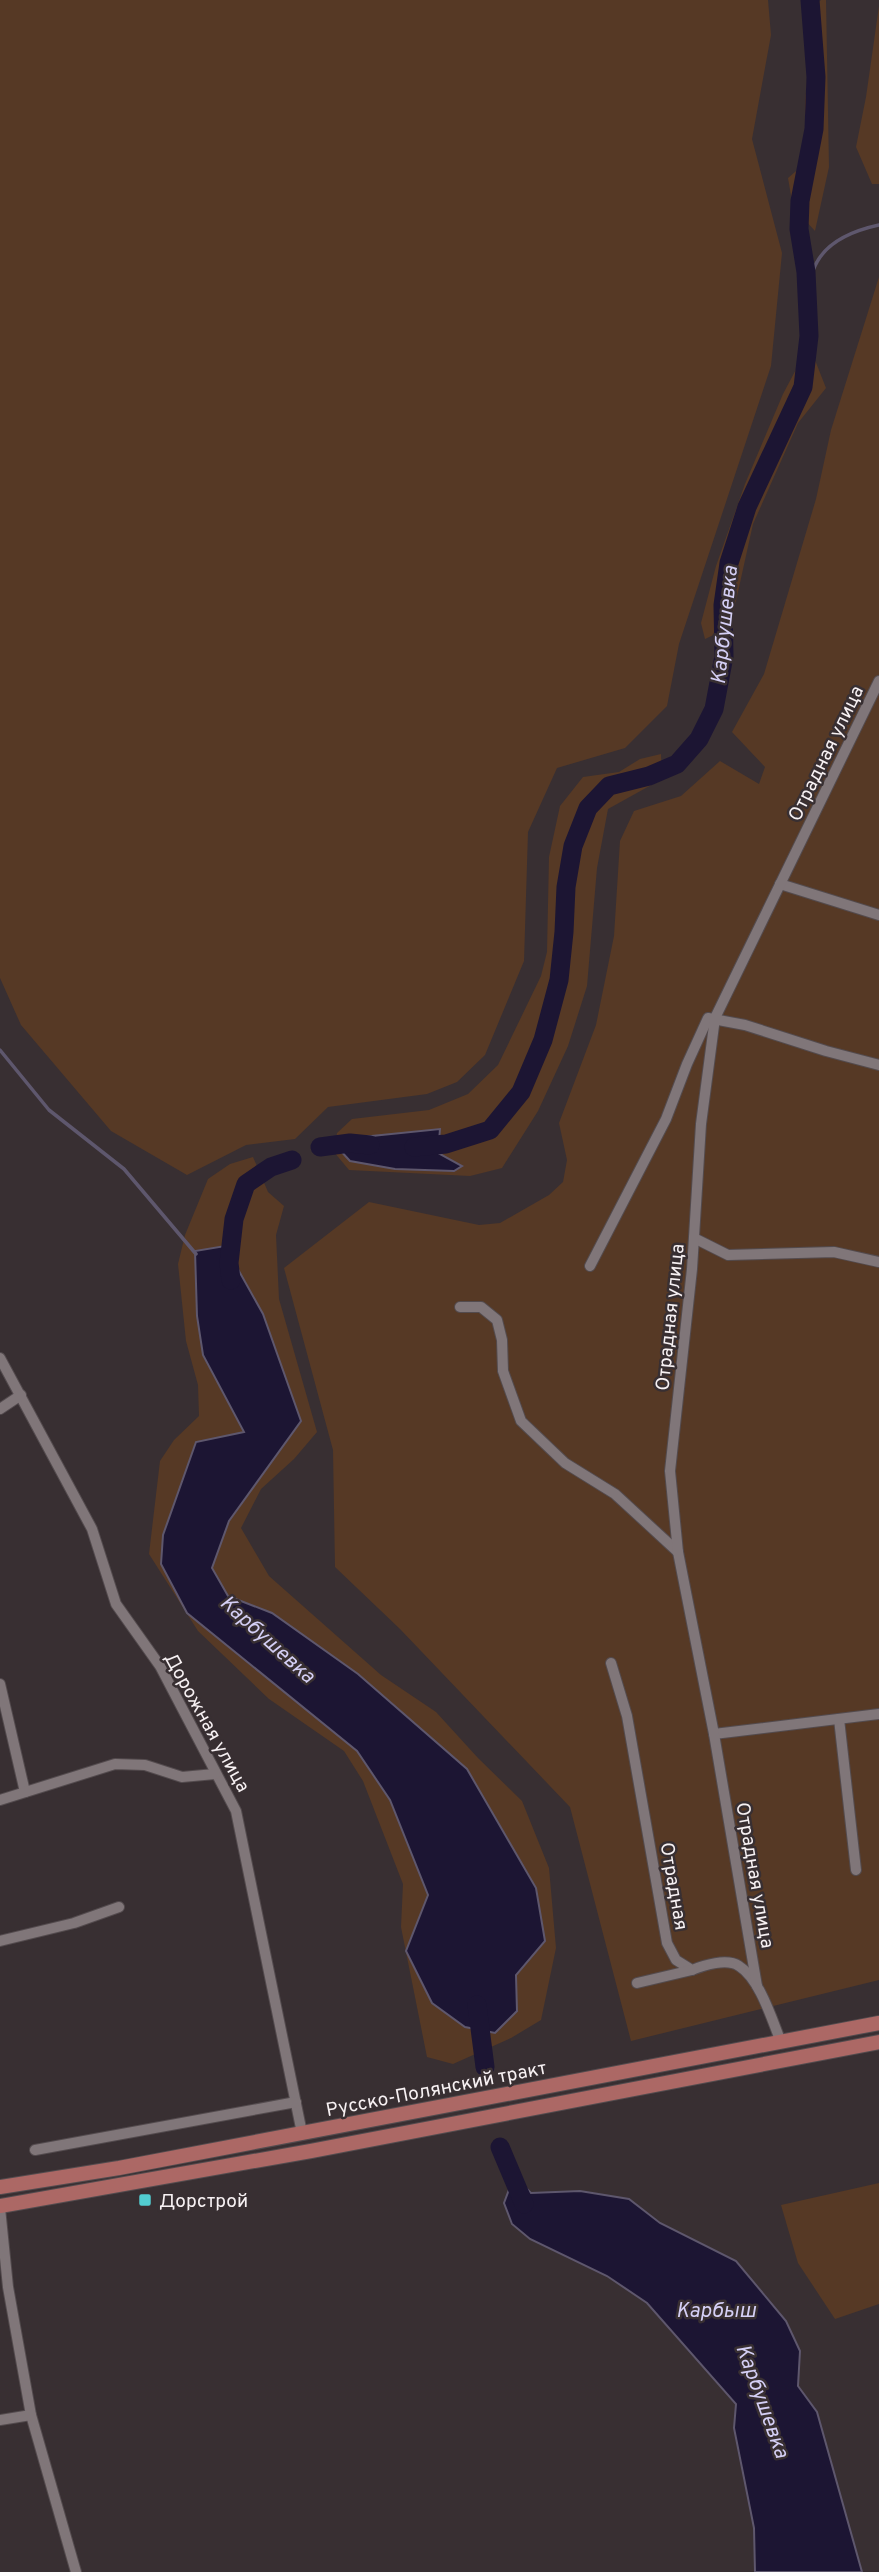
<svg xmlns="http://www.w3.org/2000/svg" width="879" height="2572" viewBox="0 0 879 2572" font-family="Overpass,sans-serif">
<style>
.green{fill:#563925}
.water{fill:#1c1533;stroke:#5e576d;stroke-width:2}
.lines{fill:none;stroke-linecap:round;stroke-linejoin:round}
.stream{stroke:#5e576d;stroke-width:3.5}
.river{stroke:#1c1533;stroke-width:19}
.minor-casing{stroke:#534b4e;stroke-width:12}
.major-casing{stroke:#534b4e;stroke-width:16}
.minor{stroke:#807679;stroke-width:10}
.major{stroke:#ac6865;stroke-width:14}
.poi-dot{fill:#52ccd0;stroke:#382f32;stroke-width:2.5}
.labels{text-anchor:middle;stroke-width:5;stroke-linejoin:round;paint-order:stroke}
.street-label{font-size:19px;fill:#f7f1f3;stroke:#382f32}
.poi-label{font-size:19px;fill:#f7f1f3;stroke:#382f32;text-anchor:start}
.water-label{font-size:21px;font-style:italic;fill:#d4cff5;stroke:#382f32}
</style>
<rect width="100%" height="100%" fill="#382f32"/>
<!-- green -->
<g class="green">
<path d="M0,0H768L771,35L752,139L782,253L771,366L679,644L667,706L625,748L557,768L528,832L524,961L485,1055L457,1082L427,1094L328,1107L295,1139L246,1145L187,1175L111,1131L21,1025L0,978Z"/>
<path d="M821,0H826L829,167L815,231L793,207L788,178L802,166L805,149V104L813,7Z"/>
<path d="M879,6V184H872L856,147L866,97Z"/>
<path d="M879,277V1980L631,2041L570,1807L400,1629L335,1567L333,1450L284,1268L369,1202L479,1225L500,1223L549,1195L563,1182L567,1160L559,1123L596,1025L614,936L620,841L634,811L681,796L720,761L759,784L765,767L732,732L764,674L816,499L831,430Z"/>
<path d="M813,355L826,388L798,423L753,524L734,610L720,632L705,639L701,623L716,566L745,484L783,394L801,360Z"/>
<path d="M661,754L662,779L608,809L597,868L587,986L568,1046L538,1111L502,1168L470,1176L349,1170L334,1152L337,1133L352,1119L429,1110L468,1094L498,1065L541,976L547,952L549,857L560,806L583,777L619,772L640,759Z"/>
<path d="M253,1157L268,1192L284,1206L276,1235L279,1299L317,1432L294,1459L261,1489L241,1528L269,1576L381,1675L436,1712L478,1758L522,1801L549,1868L556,1948L541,2020L511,2038L453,2064L427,2057L401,1927L403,1884L363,1781L344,1751L269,1699L198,1631L149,1554L160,1461L174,1440L199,1416L198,1385L186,1341L178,1264L185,1235L208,1179L230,1164Z"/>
<path d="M879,2183V2304L835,2319L798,2263L781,2205Z"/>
</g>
<!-- water -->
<g class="water">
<path d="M440,1129L438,1153L462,1166L454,1171L395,1169L350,1161L339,1149L352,1138Z"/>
<path d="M225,1246L263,1314L301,1421L229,1521L212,1568L228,1596L272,1613L358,1674L467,1769L536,1888L545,1941L516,1975L517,2011L495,2033L465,2027L432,2003L406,1951L428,1895L390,1800L357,1751L187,1613L161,1564L163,1535L196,1442L244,1432L203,1355L197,1316L195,1251Z"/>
<path d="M514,2176L531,2193L580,2191L629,2199L660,2223L736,2261L786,2321L800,2351L798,2386L817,2412L862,2572H755L754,2528L734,2428L736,2404L647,2303L607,2276L530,2239L512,2224L504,2203Z"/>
</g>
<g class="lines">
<!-- stream -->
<g class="stream">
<path d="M807,289C810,280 812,270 817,262C829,240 856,230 879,225"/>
<path d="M0,1050L49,1110L124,1169L196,1254"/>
</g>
<!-- river -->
<g class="river">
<path d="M320,1147L350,1143L370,1145"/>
<path d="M414,1147L446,1144L490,1130L521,1092L543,1040L559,980L564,932L566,887L573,846L588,808L609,786L649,776L677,764L699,739L714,709L724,656L723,605L729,563L747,507L803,387L809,336L806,272L799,229L800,201L814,129L816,77L810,0"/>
<path d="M231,1280L229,1263L234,1219L246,1184L271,1167L292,1160"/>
<path d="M477,2005L485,2067"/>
<path d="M500,2147L524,2204"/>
</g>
<!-- minor casing -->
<g class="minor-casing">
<g id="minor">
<path d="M780,884L879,915"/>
<path d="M694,1238L728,1255L834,1252L879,1262"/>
<path d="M590,1266L666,1119L687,1064L708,1018L745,1025L826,1051L879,1065"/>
<path d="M460,1307H481L497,1320L502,1340L503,1371L521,1421L565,1463L615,1494L678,1552"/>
<path d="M0,1358L92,1529L116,1604L160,1666L236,1811L302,2133"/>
<path d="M0,1409L21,1395"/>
<path d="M611,1663L627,1716L667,1943L676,1960L692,1970C704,1965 727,1958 739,1966C760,1979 772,2020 781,2042"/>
<path d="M0,1684L25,1792"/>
<path d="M839,1719L856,1870"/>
<path d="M714,1734L879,1714"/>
<path d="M0,1800L115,1764L145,1765L182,1777L215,1774"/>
<path d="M0,1941L74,1923L119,1907"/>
<path d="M637,1983L692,1970"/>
<path d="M757,1986L714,1734L678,1552L670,1471L692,1269L701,1124L715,1018L879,681"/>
<path d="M35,2150L296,2102"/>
<path d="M0,2208L8,2287L31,2415L76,2572"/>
<path d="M0,2420L31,2415"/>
</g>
</g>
<!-- major casing -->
<g class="major-casing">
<g id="major">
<path d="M0,2187L119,2168L879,2023"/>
<path d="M0,2206L311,2151L879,2042"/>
</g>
</g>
<!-- minor -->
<use href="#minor" class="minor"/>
<!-- major -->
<use href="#major" class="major"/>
</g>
<!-- markers -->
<rect class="poi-dot" x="138" y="2193" width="14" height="14" rx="3.5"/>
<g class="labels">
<!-- street labels -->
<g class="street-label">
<text transform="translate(825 753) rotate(-64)" y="7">Отрадная улица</text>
<text transform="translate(669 1317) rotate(-84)" y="7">Отрадная улица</text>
<text transform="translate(208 1722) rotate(61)" y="7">Дорожная улица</text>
<text transform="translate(756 1875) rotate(80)" y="7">Отрадная улица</text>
<text transform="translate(675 1886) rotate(80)" y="7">Отрадная</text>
<text transform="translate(436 2088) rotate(-11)" y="7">Русско-Полянский тракт</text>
</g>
<!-- poi labels -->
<g class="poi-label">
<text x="159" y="2207">Дорстрой</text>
</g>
<!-- water labels -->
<g class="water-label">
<text transform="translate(724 625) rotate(-84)" y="7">Карбушевка</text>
<text transform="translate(268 1639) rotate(42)" y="7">Карбушевка</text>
<text x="716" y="2317">Карбыш</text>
<text transform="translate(763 2401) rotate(70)" y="7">Карбушевка</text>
</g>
</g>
</svg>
